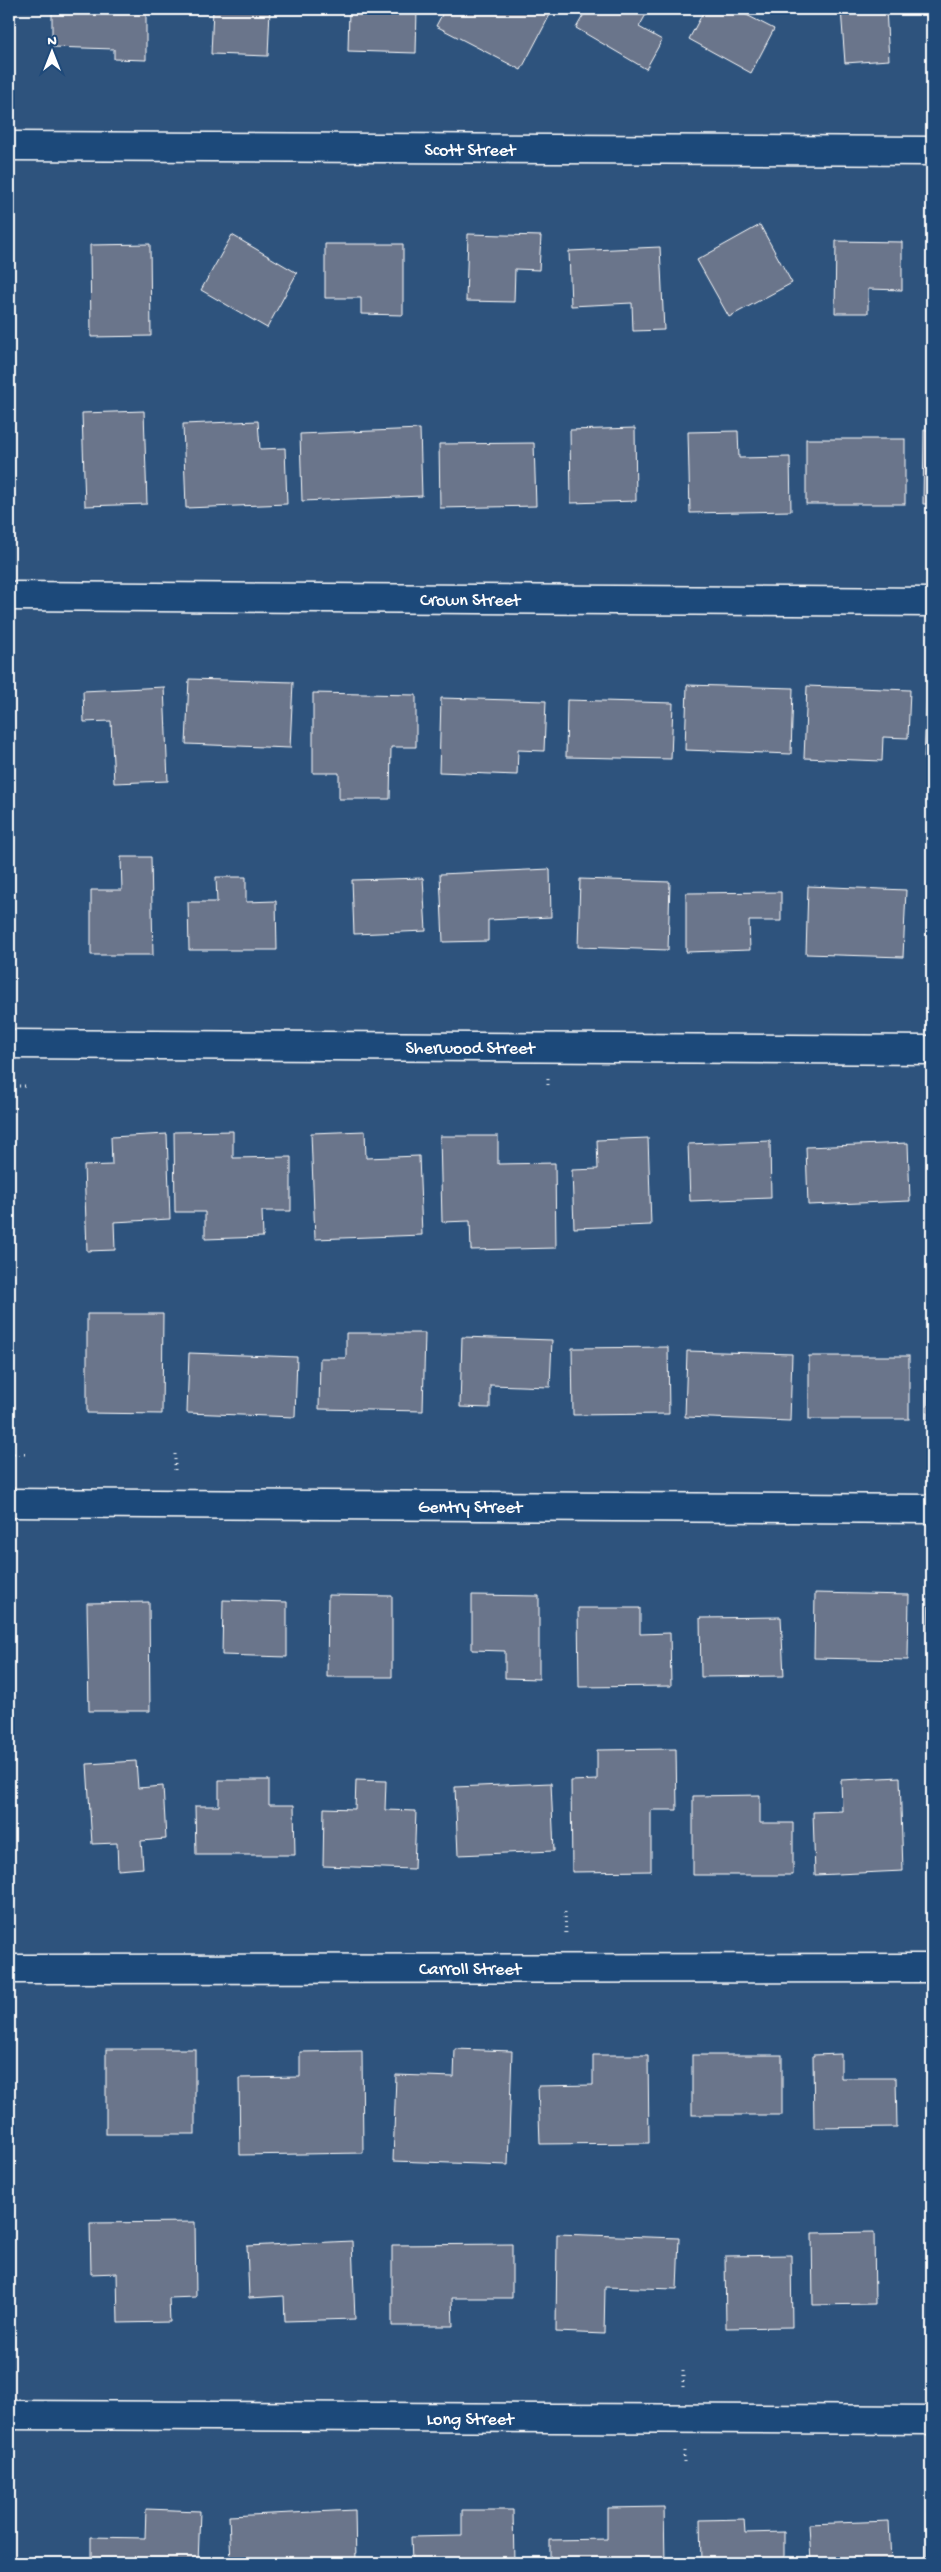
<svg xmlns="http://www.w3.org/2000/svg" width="941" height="2572" viewBox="0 0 941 2572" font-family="'Gochi Hand',sans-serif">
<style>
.building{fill:#6b758b;stroke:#fff}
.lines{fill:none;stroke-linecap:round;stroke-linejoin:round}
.minor-casing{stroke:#fff;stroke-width:31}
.path{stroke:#fff;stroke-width:3;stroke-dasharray:1 4;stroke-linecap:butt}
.minor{stroke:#1f4a7a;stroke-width:28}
.labels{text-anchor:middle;stroke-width:4;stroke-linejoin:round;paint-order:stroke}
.street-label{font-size:18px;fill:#fff;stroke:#1f4a7a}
</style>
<rect width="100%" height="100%" fill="#2e537d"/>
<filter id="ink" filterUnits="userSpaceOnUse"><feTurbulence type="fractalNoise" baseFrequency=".02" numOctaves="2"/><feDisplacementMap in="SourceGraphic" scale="10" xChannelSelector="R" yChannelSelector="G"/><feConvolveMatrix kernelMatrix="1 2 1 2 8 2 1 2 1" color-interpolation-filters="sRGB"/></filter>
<g filter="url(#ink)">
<!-- building -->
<g class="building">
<path d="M52,9H146V60L114,59V49L52,47Z"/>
<path d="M213,9H270L268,56L211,54Z"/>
<path d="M349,9H417L416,53L348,51Z"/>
<path d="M445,9H546L552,11L521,70L436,26Z"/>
<path d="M587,9H649L639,27L662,40L646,69L576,28Z"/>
<path d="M705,9H735L774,29L751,73L689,39Z"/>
<path d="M841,9H886L889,60L845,63Z"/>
<path d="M760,225L792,283L729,317L697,260Z"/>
<path d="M468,234L541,236L539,270L515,269L514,302L466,301Z"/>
<path d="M232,235L297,273L267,328L201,290Z"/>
<path d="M836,241L902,242V290L868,289V313H835Z"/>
<path d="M150,244L151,336L91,337L90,245Z"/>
<path d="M325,244H403V315L361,314V298H325Z"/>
<path d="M660,247L664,330L633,331L632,303L571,306L569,251Z"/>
<path d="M144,411L147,504L85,506L82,413Z"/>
<path d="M258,421L260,449L285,448L287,504L186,508L183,424Z"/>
<path d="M635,428L636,501L571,503L570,430Z"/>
<path d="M420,429L422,496L302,501L300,434Z"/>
<path d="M924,430H932V504H923Z"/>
<path d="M738,431L739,458L790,457L791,511L690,513L688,432Z"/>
<rect x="806" y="439" width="99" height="65"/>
<path d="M534,443L536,506L440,508L439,444Z"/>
<path d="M189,679L293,682L290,748L186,744Z"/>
<path d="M687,685L793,688L791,754L685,750Z"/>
<path d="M807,686L910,690L908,738L883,737L882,761L804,758Z"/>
<path d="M164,687L168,781L114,783L111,721L84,722L83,691Z"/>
<path d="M927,689H932V760H924Z"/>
<path d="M313,693L416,695V747H391L390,799H339V773H313Z"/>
<path d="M441,698L546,701L544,751L518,750L517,775L439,772Z"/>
<path d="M567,700L673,703L671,759L566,757Z"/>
<path d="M121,857H151L153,955H91V890H122Z"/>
<path d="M550,869L551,917L488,920V941L443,942L440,874Z"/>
<path d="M216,877H246V902L276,901L277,950H189L188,902H217Z"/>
<path d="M423,878L426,931L354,934L352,880Z"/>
<path d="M580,879L670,882L668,950L578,947Z"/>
<path d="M928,882H932V949H927Z"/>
<path d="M808,886L906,890L903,957L806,954Z"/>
<path d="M781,892V921H749L750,950L686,952V893Z"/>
<path d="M233,1131V1158L291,1157V1211H262L263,1237L205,1239V1212H175L174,1132Z"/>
<path d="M365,1131L366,1158L419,1156L422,1235L315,1239L311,1133Z"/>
<path d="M167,1134L170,1219L114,1222L115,1250L87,1251L84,1166L112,1165L111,1137Z"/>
<path d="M440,1136H498V1164L555,1163L556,1248L471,1250L470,1221L442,1222Z"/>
<path d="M648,1138L651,1225L574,1228L572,1170L598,1169L597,1140Z"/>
<path d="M770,1141L771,1198L690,1201L688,1144Z"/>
<path d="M908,1143L910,1201L808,1205L806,1147Z"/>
<path d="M87,1314H163L162,1414L87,1413Z"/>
<path d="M926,1332H932V1419H928Z"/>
<path d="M346,1333H425L423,1411L319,1409L320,1358H346Z"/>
<path d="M462,1337L552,1340L550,1387L490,1385V1408L460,1407Z"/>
<path d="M668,1347L669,1414L573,1415L572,1348Z"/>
<path d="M687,1351L792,1354L790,1421L685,1417Z"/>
<path d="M189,1353L297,1357L295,1417L187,1413Z"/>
<rect x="809" y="1356" width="100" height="63"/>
<path d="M815,1593L909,1595L908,1660L814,1658Z"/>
<path d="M328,1595L392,1596V1677H327Z"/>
<path d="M472,1595L539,1596V1679L505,1678V1651L472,1650Z"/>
<path d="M929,1595H932V1660H927Z"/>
<path d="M223,1600L287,1602V1657L222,1655Z"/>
<path d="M149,1602L150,1711H89L87,1603Z"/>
<path d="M578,1608H640V1634L670,1633L671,1686L579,1687Z"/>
<path d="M781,1617L784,1676L701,1677L700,1618Z"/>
<path d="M676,1749L677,1810H651V1871L572,1872L571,1781L597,1780V1750Z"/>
<path d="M136,1761L138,1788L163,1786L166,1839L141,1841L143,1868L118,1870L117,1843L92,1844L87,1764Z"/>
<path d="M900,1777L903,1871L815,1875L813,1812L842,1811L841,1780Z"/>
<path d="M929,1777H932V1867Z"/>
<path d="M219,1780H269V1805H294L295,1855H196L195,1806H219Z"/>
<path d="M356,1780L386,1781L385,1810L416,1811L414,1869L323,1866L324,1808L355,1809Z"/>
<path d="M551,1783L554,1851L458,1855L455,1787Z"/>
<path d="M760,1795V1823H793V1875H693V1796Z"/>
<rect x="106" y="2049" width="89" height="85"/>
<path d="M455,2049L512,2051L508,2165L393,2161L396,2075L454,2077Z"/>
<path d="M362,2051L363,2153L240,2155L239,2078L300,2077V2052Z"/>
<path d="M841,2054V2078H896L897,2127L814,2128L813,2055Z"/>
<path d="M593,2055H648L649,2143L540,2144L538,2086L593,2085Z"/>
<rect x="692" y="2055" width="90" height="60"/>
<path d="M195,2222L196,2297L169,2298L170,2322L118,2323L117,2273L91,2274L90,2223Z"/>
<path d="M874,2232L875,2304L813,2305L812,2233Z"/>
<path d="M557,2234L679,2238L677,2289L605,2287L604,2334L556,2332Z"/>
<path d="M352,2241L355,2319L285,2321L284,2296L249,2298L247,2246Z"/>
<path d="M512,2244V2298H452L453,2326H392V2245Z"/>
<path d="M791,2255L792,2327L726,2328L725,2256Z"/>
<path d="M664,2507L665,2563H550V2540L607,2539V2508Z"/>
<path d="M146,2509L200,2511L198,2563H91V2537L145,2538Z"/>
<path d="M355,2510L356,2563H231L229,2516Z"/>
<path d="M462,2510H513L514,2563H412L411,2537L462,2536Z"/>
<rect x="928" y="2513" width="4" height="50"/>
<path d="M744,2519L745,2533L784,2532V2563H701L700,2520Z"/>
<path d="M889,2521L891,2563H811L809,2524Z"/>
</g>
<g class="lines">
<!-- minor casing -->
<g class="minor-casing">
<g id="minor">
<path d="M9,146L932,151"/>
<path d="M9,596L932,602"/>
<path d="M9,1044L932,1050"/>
<path d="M9,1503L932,1509"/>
<path d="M9,1969L932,1968"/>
<path d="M9,2415L932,2420"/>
</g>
</g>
<!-- path -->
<g class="path">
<path d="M548,1079V1089"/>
<path d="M9,1086H25"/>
<path d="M9,1454H26"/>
<path d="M175,1454V1471"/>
<path d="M565,1912L566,1935"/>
<path d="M683,2387V2371"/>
<path d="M684,2451V2462"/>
</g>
<!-- minor -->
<use href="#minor" class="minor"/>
</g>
</g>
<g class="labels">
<!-- street labels -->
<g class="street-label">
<text x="470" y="155">Scott Street</text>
<text x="470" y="605">Crown Street</text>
<text x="470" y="1053">Sherwood Street</text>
<text x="470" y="1512">Gentry Street</text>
<text x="470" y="1974">Carroll Street</text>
<text x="470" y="2424">Long Street</text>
</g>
</g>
<!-- margin -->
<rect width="941" height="2572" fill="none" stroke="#1f4a7a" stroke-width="30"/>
<rect x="15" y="15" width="911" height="2542" fill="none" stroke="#fff" stroke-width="2" filter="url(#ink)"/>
<!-- north arrow -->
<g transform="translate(52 52)" stroke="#1f4a7a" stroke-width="4" paint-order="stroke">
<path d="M0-4L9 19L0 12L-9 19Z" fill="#ffffff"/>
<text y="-8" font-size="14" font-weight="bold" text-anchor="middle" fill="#ffffff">N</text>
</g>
</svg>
